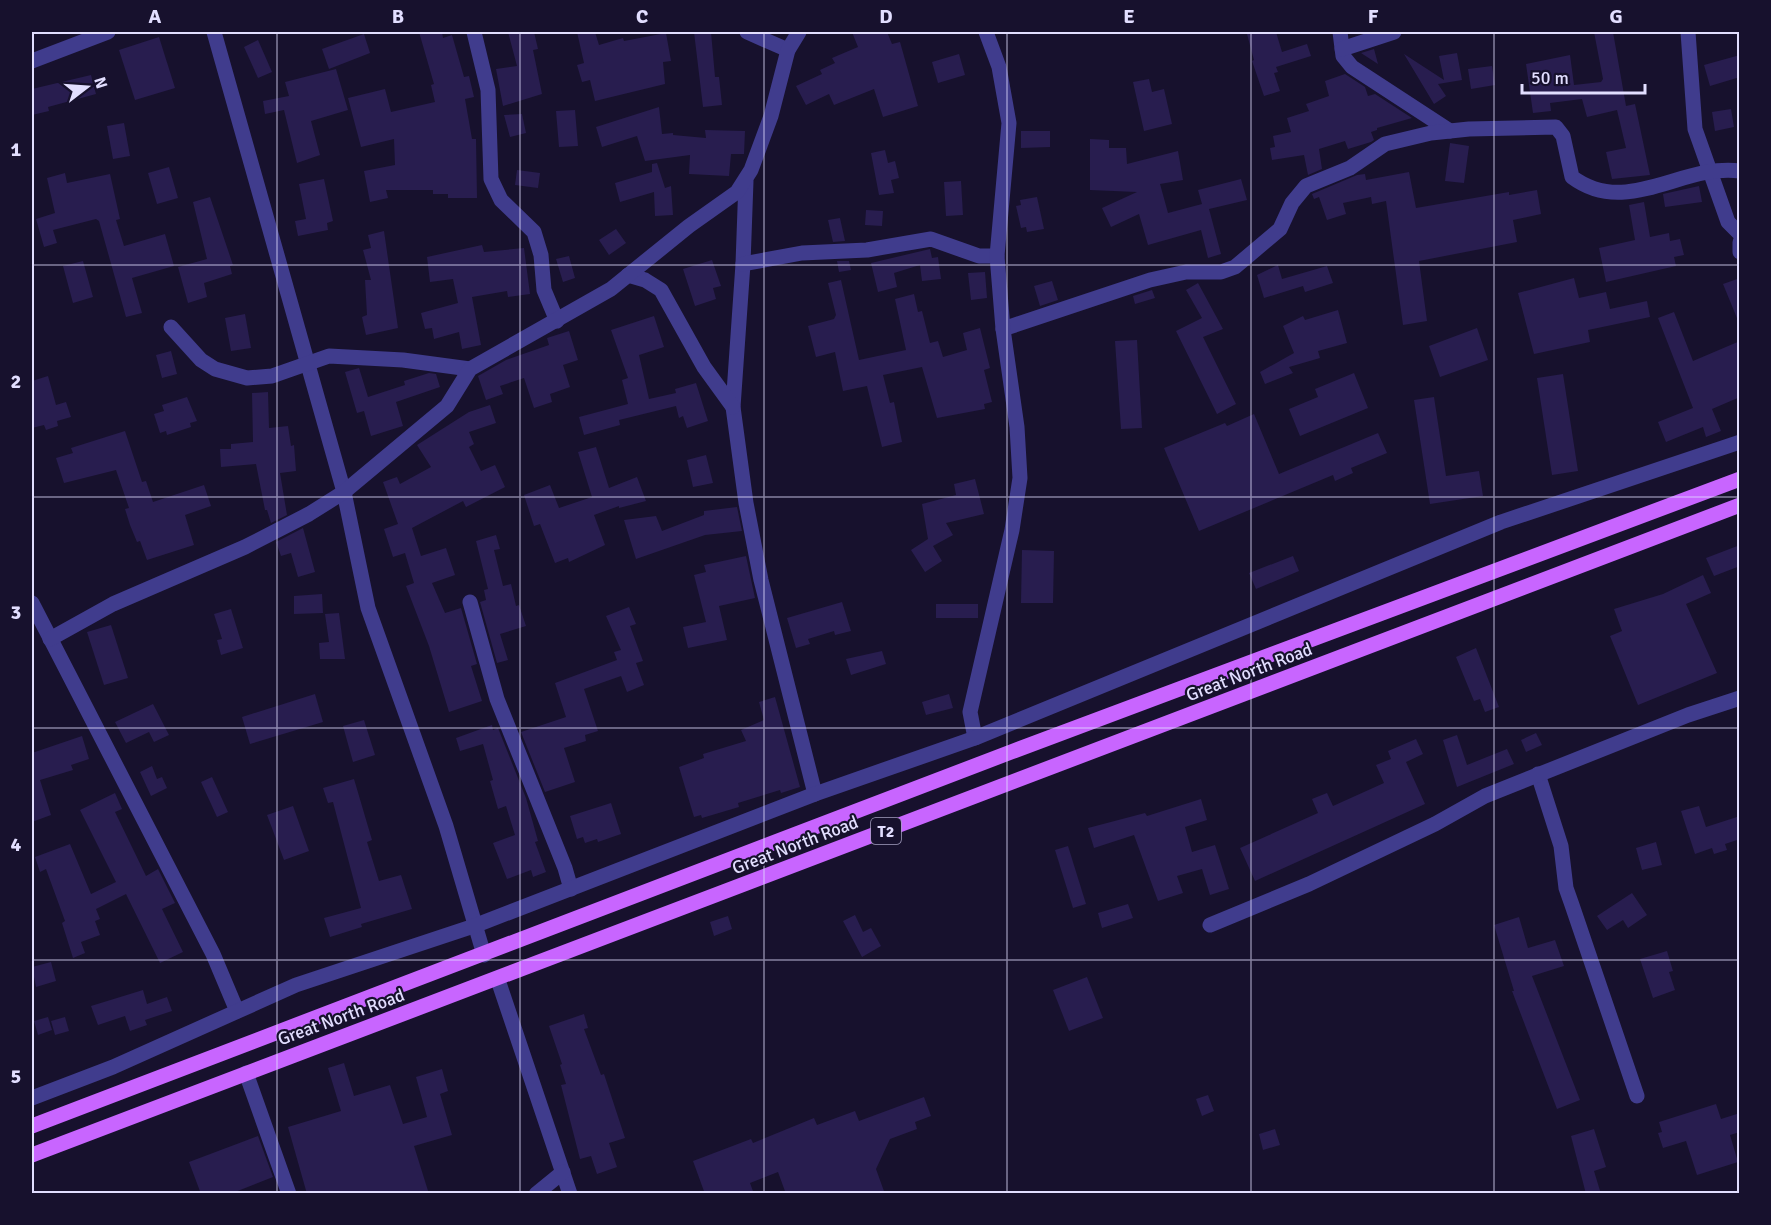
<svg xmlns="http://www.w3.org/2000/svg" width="1771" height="1225" viewBox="0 0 1771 1225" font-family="Signika,sans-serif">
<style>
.building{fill:#281d4f}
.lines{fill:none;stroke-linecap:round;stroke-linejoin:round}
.street{stroke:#403c8d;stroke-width:15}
.primary{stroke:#c865ff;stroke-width:15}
.grid{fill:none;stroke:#e2deff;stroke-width:1.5;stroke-opacity:0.55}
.labels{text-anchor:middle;stroke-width:4.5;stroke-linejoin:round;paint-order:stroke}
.shield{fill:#17112d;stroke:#a5a0c0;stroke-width:1.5}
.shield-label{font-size:16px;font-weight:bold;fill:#e2deff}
.street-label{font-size:18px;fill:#e2deff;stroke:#17112d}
.neatline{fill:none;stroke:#e2deff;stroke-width:2}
.grid-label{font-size:20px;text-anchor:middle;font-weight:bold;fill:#e2deff}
</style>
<rect width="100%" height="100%" fill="#17112d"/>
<!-- building -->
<g class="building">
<path d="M419,32H442L443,38L452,35L464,77L469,76L474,97L465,99L472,139H476L477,198H448V194H433V190H386L388,198L370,202L364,171L395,165L394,139L361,147L348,98L385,89L391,112L435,102L431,85L434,84Z"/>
<path d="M508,32H534L538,49L533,50L542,94L503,106L496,69L517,66Z"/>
<path d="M577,32H595L599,45L623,38L624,41L666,33L671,61L663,62L665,84L595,101L590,80L582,82L577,65L584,63Z"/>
<path d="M694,32H711L715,77H719L722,105L703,107Z"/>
<path d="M852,32H887L892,44L900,42L918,106L883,117L874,89L834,105L829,94L806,105L796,86L822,74L820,70L835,63L832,58L858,47Z"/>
<path d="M1256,32H1276L1282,52L1307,44L1311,56L1276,67L1278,72L1274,73L1280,91L1264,96L1252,61L1254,60L1247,34Z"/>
<path d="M1594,32H1613L1626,106L1635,104L1650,175L1612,179L1606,152L1626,148L1617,110L1587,117L1582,99L1550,103L1551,111L1533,113L1526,64L1570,55L1574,85L1601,82L1603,79Z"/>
<path d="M364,34L370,53L329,69L322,49Z"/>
<path d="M159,37L175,88L135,100L119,50Z"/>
<path d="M258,40L272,72L258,78L244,47Z"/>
<path d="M1374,49L1378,64L1361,53Z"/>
<path d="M1457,53L1462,80L1438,84L1446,96L1434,104L1404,54L1444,80L1439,56Z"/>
<path d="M959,54L965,75L938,83L932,62Z"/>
<path d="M1740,55V77L1710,86L1704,65Z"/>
<path d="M1492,66L1495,85L1471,89L1468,69Z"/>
<path d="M336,69L348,110L311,121L320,155L297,163L284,110L265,114L263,101L289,96L285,82Z"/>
<path d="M1345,74L1365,87L1368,96L1375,94L1412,118L1377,128V130L1371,132L1374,140L1371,142L1348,149L1345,141L1319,149L1322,169L1308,175L1304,155L1272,160L1270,148L1275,147L1273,136L1291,132L1287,118L1309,111L1306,104L1329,96L1325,81Z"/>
<path d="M91,75L96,94L48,107L49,111L32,115V89Z"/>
<path d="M1149,79L1152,92L1164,89L1172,124L1144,131L1133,82Z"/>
<path d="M659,107L662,134L673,133V135L706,138L705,130L745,131L744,154H731L729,176L689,174L690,155L645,161L637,136L602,147L596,127Z"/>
<path d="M1731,109L1734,127L1715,131L1712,112Z"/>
<path d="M575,110L578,146L559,147L556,111Z"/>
<path d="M522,114L526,133L510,137L504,115Z"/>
<path d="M124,123L130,156L113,159L107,126Z"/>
<path d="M1021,131H1050V147L1021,148Z"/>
<path d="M1090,139L1109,140V148H1126L1127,164L1178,151L1183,180L1160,184L1168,213L1202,204L1198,190L1241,179L1247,200L1209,209L1221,254L1208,258L1201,230L1148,245L1139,214L1111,227L1102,208L1137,192L1090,190Z"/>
<path d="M1450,143L1469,146L1464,183L1445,181Z"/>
<path d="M885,150L888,163L895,161L899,178L891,180L894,193L879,195L871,153Z"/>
<path d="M657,163L665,188L671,186L673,215L655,216L654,192L620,202L615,183L652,172V164Z"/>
<path d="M169,167L178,198L157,204L148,173Z"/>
<path d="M517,170L540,173L538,188L515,185Z"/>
<path d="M1409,172L1416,208L1509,192V195L1537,190L1541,214L1513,220L1517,242L1419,261L1427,321L1403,325L1386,201L1372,204L1371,197L1343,203L1346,214L1327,220L1319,197L1314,199L1312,194L1357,175L1365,174L1366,180Z"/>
<path d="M65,173L67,183L110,174L120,219L116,220L124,246L165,234L174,266L132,278L142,313L126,317L99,221L96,219L53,230L57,243L44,247L36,219L55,213L47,178Z"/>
<path d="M324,179L333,221L327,223L328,230L298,236L295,221L306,219L299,184Z"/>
<path d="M961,181L963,215L946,216L944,182Z"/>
<path d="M1699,186L1702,202L1665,207L1663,194Z"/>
<path d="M210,197L233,265L230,266L232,274L204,283L207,297L188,303L178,267L207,259L193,202Z"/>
<path d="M1037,197L1044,229L1027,232L1026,227L1021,228L1016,206L1021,205L1020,200Z"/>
<path d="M1644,202L1650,237L1669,233L1670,241L1680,239L1684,255L1674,257L1676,266L1606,282L1599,248L1635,240L1629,205Z"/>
<path d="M866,210L883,211L882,226L865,225Z"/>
<path d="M840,218L845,241L833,242L828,220Z"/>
<path d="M616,229L626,243L609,255L599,240Z"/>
<path d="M384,231L398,328L366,335L362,317L367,315L365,280H371L363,250L371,248L368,235Z"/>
<path d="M482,245L484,252L524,248L530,294L508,297L507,291L472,297L481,345L462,349L459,332L434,339L432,328L425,329L421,313L458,303L453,279L430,282L427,257Z"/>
<path d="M930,249L932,258L938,257L941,279L922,281L920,265L894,273L897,287L878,292L871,263Z"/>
<path d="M569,256L575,278L563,282L556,259Z"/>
<path d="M712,260L721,286L713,288L716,299L695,306L683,269Z"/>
<path d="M83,261L93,297L73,303L63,266Z"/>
<path d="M837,261H849L851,270L839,272Z"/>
<path d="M1278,265L1282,279L1327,266L1333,283L1305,292L1303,286L1264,298L1257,275Z"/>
<path d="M985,272L987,298L971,300L968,273Z"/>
<path d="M1574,278L1579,298L1606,292L1610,309L1647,301L1650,317L1588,330L1590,342L1534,354L1518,293Z"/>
<path d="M1740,278V323H1739L1723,284Z"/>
<path d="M841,280L859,360L906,350L895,299L914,294L918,312L922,311L930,343L938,341L943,357L967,350L963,333L980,328L990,368L984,370L992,402L984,404L985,409L937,418L922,367L883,375L890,403L894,402L902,442L882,447L867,386L843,391L835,352L816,357L808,326L834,319L836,315L828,283Z"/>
<path d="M1052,281L1058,300L1040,306L1034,286Z"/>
<path d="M1198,283L1223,329L1203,337L1236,404L1217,414L1176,331L1202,318L1186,290Z"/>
<path d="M1152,290L1155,298L1135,304L1133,296Z"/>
<path d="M1338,310L1347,343L1318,351L1320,358L1289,367L1293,373L1265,384L1260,372L1294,353L1283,326L1303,316L1305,320Z"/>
<path d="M1674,312L1693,361L1740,341V397L1712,409L1721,431L1706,437L1703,427L1666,442L1658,422L1693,408L1658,318Z"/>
<path d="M245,314L251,348L231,351L225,318Z"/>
<path d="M654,316L664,347L639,355L649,399L676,393L675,389L696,383L708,421L687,428L683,416L679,418L676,406L619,420L620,425L584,435L579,417L628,404L622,380L628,378L611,330Z"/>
<path d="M1477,328L1488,360L1440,377L1429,346Z"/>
<path d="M569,331L578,360L563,365L570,387L550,394L552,402L534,408L524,378L500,386L503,394L486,400L478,376L506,360L549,345L547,338Z"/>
<path d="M1137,340L1142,428L1121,429L1115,341Z"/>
<path d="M171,351L177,374L162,378L156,355Z"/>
<path d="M359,368L368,397L405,385L404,381L429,373L436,374L440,387L396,402L403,426L371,436L364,411L357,413L345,372Z"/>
<path d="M1354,373L1368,408L1300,436L1289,409L1318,397L1315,389Z"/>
<path d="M1563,374L1578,471L1552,475L1537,378Z"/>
<path d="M48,376L56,405L66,402L71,417L57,421L58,426L46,430L44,425L32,428V381Z"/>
<path d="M268,392L269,428L288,426L291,446L294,445L296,471L280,473L287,515L271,523L267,510H265L256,464L221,467L220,449H231V444L253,442L252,393Z"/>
<path d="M187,397L197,421L190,423L191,427L167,435L166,431L160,433L154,414L164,411L162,405Z"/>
<path d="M1434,397L1446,476L1479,471L1483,496L1430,504L1414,400Z"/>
<path d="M490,405L496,423L469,432L474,444L469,447L481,471L495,465L505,487L466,507L463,501L412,528L421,556L446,548L455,575L432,583L445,613L461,608L477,664L471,666L482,701L449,712L429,646L406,586L414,583L405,553L393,557L384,529L398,524L383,482L397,477L400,484L431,467L417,445L469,412Z"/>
<path d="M1254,414L1279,474L1378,433L1387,453L1351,468L1353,473L1335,481L1333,475L1199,531L1164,448L1225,423L1227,426Z"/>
<path d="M125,431L142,482L146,481L153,502L204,485L211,506L185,515L194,545L147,560L140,541L137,542L130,525L125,509L129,508L116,470L64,483L56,458L73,453L71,448Z"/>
<path d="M596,447L609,488L637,477L646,501L619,508V506L594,515L605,545L569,562L568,558L555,563L540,524L534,526L524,495L550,485L559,508L592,497L578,452Z"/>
<path d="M706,455L713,483L693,487L687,460Z"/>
<path d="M975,479L984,514L946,523L953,535L933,546L942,561L925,572L911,550L928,539L922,504L956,495L954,484Z"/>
<path d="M737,507L742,531L705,535L636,559L624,520L656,516L662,531L704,515V511Z"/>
<path d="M303,528L315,572L298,577L291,553L281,556L276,542Z"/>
<path d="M496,535L500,549L494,550L503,586L511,584L516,606L519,605L526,626L500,634L508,660L497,663L480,602L486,600L484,590L488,589L476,541Z"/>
<path d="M1740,545V566L1714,576L1706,558Z"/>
<path d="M1022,550L1054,551L1053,603H1021Z"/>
<path d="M746,556L755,598L719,606L727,640L688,648L683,627L706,622L694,575L706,572L704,565Z"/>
<path d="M1293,556L1299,571L1256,589L1249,573Z"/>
<path d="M1703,575L1711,593L1686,604L1717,673L1638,705L1610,636L1622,631L1614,609L1663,594Z"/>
<path d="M322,594L323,613L294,614V596Z"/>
<path d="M842,602L851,631L835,635L834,631L808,639L810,644L796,648L787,618Z"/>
<rect x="936" y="604" width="42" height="14"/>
<path d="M629,607L636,624L630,626L643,661L636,663L644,685L627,692L621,676L584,689L598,731L585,735L586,741L564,748L575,782L545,792L521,732L566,717L555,683L617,660L614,652L621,650L606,616Z"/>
<path d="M231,609L243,648L221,655L217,640L222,639L214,614Z"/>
<path d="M339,613L345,659H320L319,643L329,642L325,614Z"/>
<path d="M111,625L128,678L104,685L87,632Z"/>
<path d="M1476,648L1499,707L1485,712L1480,699L1474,701L1456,657Z"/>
<path d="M882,651L886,664L851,675L846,659Z"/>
<path d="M315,694L323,722L250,744L242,717Z"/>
<path d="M949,694L953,708L926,715L922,702Z"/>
<path d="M775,697L800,787L781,793L780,790L738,803L739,807L702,818L701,815L694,817L679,767L704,758L703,754L746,741L741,730L764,720L759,702Z"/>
<path d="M153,704L169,735L154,742L149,732L126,743L115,722Z"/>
<path d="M364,720L375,755L353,762L343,726Z"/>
<path d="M492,725L493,730L498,728L526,798L538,841L535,842L546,872L533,877L531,870L507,879L493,843L515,835L506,806L498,809L490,781L493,780L483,744L460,751L456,738Z"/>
<path d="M1536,733L1542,745L1526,752L1521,740Z"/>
<path d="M1457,735L1467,765L1507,749L1514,764L1457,787L1443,740Z"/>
<path d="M82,736L89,759L71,765L73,770L40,780L51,815L32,822V753Z"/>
<path d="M1416,739L1423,754L1406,762L1425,804L1255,881L1240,848L1318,813L1312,799L1327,793L1333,806L1384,783L1376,765L1391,759L1388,751Z"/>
<path d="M152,766L157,779L162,777L167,788L151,796L140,772Z"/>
<path d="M212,777L228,812L217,817L201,782Z"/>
<path d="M354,779L372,840L367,842L379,881L401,875L412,909L361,924L362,927L330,937L324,918L361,908L333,802L328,803L323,788Z"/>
<path d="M115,793L122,809L115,812L146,876L158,869L175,903L162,909L183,952L160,963L126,894L96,909L100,919L95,921L100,935L81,942L85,953L73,958L62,923L65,921L46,869L40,872L35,857L70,844L91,894L116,882L80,810Z"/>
<path d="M1201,799L1207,820L1185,827L1192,852L1215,845L1229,889L1210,895L1202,869L1177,876L1183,893L1158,901L1134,835L1094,848L1088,828L1145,813L1147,816Z"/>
<path d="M611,803L621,834L598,842L597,839L585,843L583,837L577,839L570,816Z"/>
<path d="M293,806L309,851L284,860L267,815Z"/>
<path d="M1699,806L1706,827L1740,816V839L1725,844L1727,850L1714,854L1712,848L1695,854L1681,811Z"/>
<path d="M1656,842L1662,865L1642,870L1636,848Z"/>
<path d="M1068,846L1086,904L1073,908L1055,850Z"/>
<path d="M1632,893L1647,915L1628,928L1623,920L1607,930L1597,916Z"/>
<path d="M1128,904L1133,918L1102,928L1098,913Z"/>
<path d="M855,915L863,932L871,928L881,946L862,957L843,921Z"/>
<path d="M728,916L732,929L714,936L710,922Z"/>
<path d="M1519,917L1528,948L1555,940L1564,966L1532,976L1580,1100L1557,1109L1512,991H1514L1494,925Z"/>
<path d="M1667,951L1673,971L1669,972L1675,990L1653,998L1640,959Z"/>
<path d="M51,962L56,981L36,987L32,967Z"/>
<path d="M1087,977L1103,1018L1069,1031L1053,990Z"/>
<path d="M143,990L147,1004L167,997L172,1011L145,1020L147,1025L130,1031L125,1016L98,1025L91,1006Z"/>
<path d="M584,1014L588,1028L584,1029L601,1075L604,1074L625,1138L609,1143L617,1167L597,1174L591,1156L580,1159L561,1085L566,1084L560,1065L562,1064L549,1026Z"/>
<path d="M48,1017L52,1030L38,1035L34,1021Z"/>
<path d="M65,1017L69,1031L55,1035L51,1021Z"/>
<path d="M344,1063L354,1096L390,1085L403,1124L427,1117L416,1077L442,1069L448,1091L440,1094L452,1135L414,1146L429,1194H307L288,1127L341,1111L328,1068Z"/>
<path d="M1208,1095L1214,1111L1202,1116L1196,1099Z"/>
<path d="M924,1097L931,1116L915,1122L917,1129L890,1139L876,1169L885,1194H786L778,1172L750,1183L754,1194H705L693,1161L751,1139L753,1143L814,1118L817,1125L855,1111L859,1121Z"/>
<path d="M1716,1104L1721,1119L1740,1113V1132L1730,1135L1738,1162L1697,1175L1686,1141L1663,1148L1658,1133L1662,1132L1659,1122Z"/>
<path d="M1275,1129L1280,1145L1263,1150L1259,1134Z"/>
<path d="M1594,1129L1606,1167L1594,1171L1601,1194H1586L1571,1136Z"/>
<path d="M258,1136L273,1177L230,1194H201L189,1162Z"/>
</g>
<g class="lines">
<!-- street -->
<g class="street">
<path d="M214,32L344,492L368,608L446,826L484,955"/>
<path d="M474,32L488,90L491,179L501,200L534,232L541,255L544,290L557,321"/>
<path d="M747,32L788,50"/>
<path d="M1340,32L1343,56L1352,67L1450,131"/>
<path d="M1688,32L1695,129L1728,222L1740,234"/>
<path d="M1342,49L1394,32"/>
<path d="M32,61L108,32"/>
<path d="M746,181L743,264L733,407L746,503L761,580L815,794"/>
<path d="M1740,242V252"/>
<path d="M743,264L802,253L867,250L931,239L979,256H997"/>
<path d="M628,275L645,280L661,290L704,367L733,407"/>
<path d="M171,327L201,360L215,369L247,378L272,376L329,356L403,360L470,369"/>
<path d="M1003,329L1150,280L1186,272H1221L1235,267L1280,229L1292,203L1306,186L1350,168L1385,144L1431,133L1469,129L1556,127L1563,136L1572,177C1627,218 1682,163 1740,171"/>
<path d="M470,602L497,699L565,868L571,889"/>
<path d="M32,603L213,954L237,1011"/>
<path d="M50,639L113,604L245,547L309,514L344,492L447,406L470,369L611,289L689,226L737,192L751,170L771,116L788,50L799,32"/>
<path d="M975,738L970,712L1012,530L1020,478L1017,427L1003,329L997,256L1009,123L999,67L986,32"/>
<path d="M1538,774L1561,846L1566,888L1572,905L1637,1096"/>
<path d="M1210,925L1309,884L1435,824L1485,796L1688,715L1740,698"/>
<path d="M498,980L570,1194"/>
<path d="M246,1073L289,1194"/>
<path d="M32,1098L113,1067L296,985L474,926L815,794L975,738L1501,522L1740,442"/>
<path d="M536,1194L563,1172"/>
</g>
<!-- primary -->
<g class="primary">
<path d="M32,1126L1011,752L1740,479"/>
<path d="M32,1155L1740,505"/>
</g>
</g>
<!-- grid -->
<path class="grid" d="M277,32V1194M520,32V1194M764,32V1194M1007,32V1194M1251,32V1194M1494,32V1194M32,265H1740M32,497H1740M32,728H1740M32,960H1740"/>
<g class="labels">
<!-- shield labels -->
<rect class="shield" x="871" y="818" width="30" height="26" rx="4.5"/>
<g class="shield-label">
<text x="886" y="837">T2</text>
</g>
<!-- street labels -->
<g class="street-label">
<text transform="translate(1249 672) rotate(-21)" y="6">Great North Road</text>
<text transform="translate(795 845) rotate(-21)" y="6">Great North Road</text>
<text transform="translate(341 1017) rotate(-20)" y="6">Great North Road</text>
</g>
</g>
<!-- border -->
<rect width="1771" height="1225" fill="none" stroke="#17112d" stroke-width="66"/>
<!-- north arrow -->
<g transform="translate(87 87) rotate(73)" stroke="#17112d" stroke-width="4.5" paint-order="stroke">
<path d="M0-4.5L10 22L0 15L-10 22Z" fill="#e2deff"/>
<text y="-9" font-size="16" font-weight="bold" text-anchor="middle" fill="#e2deff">N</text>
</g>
<!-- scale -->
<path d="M1522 84v9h123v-9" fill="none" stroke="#e2deff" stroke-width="3"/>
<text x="1531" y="84" font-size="18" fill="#e2deff" stroke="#17112d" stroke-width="4.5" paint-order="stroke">50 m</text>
<rect x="33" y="33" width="1705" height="1159" class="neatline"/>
<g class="grid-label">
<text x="155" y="23">A</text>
<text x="398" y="23">B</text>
<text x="642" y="23">C</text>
<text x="886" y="23">D</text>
<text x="1129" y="23">E</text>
<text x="1373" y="23">F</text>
<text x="1616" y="23">G</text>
<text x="16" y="156">1</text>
<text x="16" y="388">2</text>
<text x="16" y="619">3</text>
<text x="16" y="851">4</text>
<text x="16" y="1083">5</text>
</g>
</svg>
